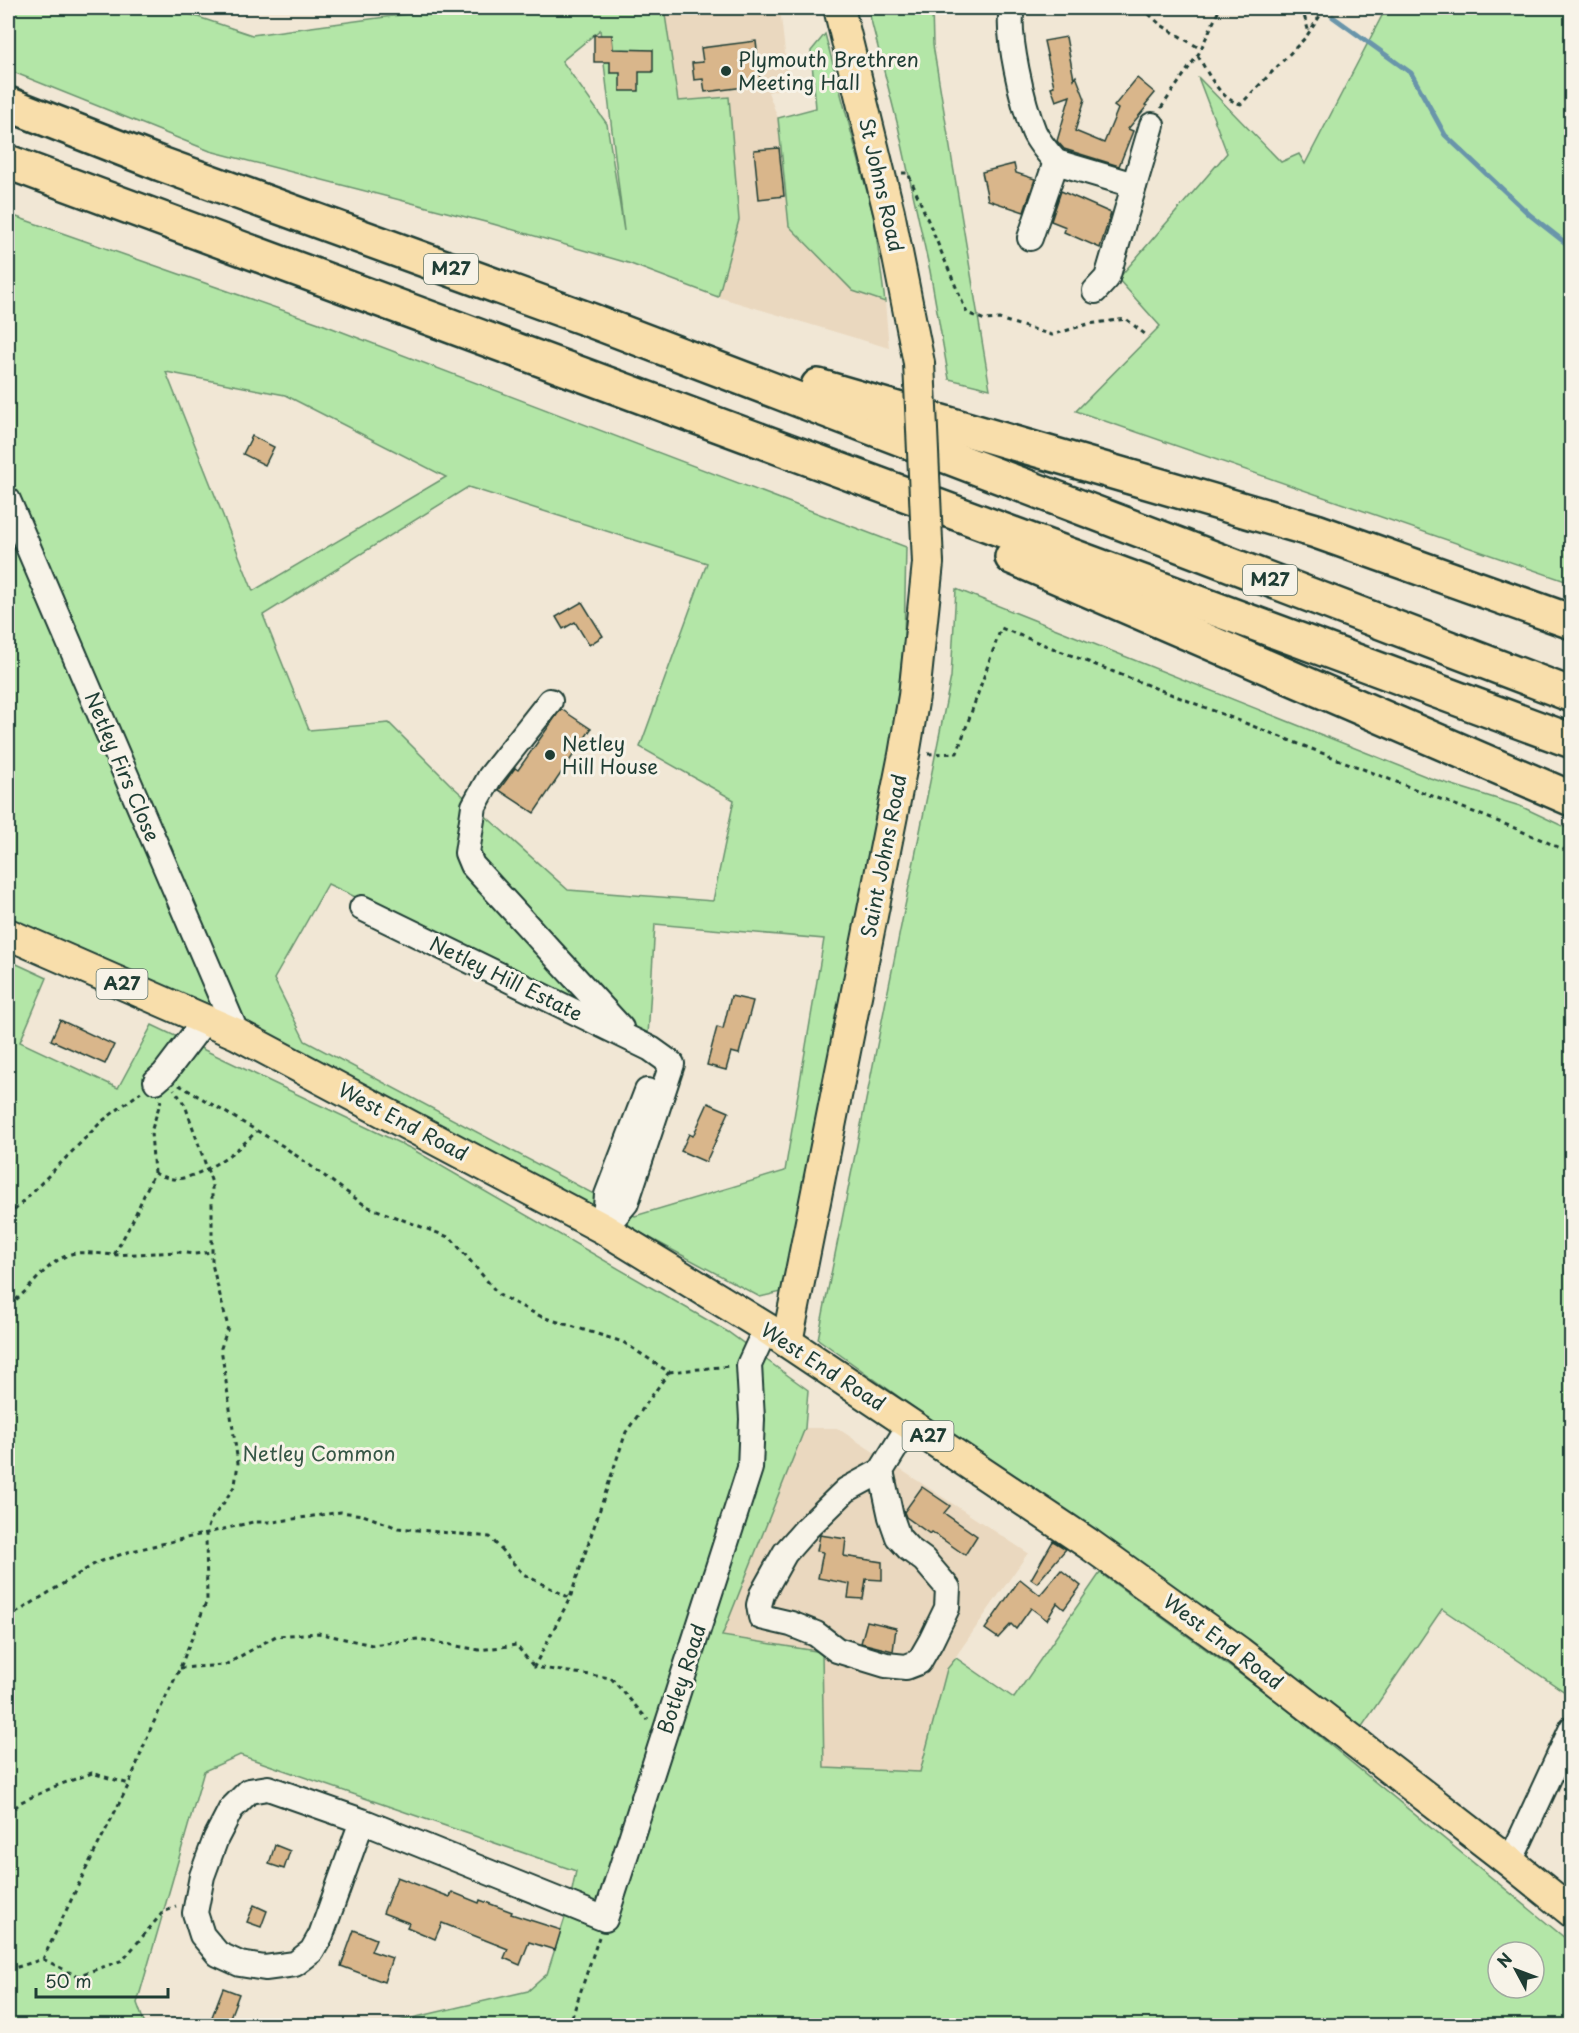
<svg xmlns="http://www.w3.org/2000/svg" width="1579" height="2033" viewBox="0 0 1579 2033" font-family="'Playpen Sans',sans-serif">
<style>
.built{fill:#ead8bf}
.green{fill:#b3e6a7;stroke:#69926e;stroke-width:1.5;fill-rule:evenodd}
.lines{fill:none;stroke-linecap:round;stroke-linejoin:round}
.stream{stroke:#6995aa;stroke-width:5}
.building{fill:#d9b68b;stroke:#1f3d34;stroke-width:1.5}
.minor-casing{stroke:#1f3d34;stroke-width:28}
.major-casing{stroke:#1f3d34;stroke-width:34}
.highway-casing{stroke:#1f3d34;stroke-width:38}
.path{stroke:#1f3d34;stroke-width:3;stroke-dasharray:4.5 4.5;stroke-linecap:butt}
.minor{stroke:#f7f3e8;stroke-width:24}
.major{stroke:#f8deab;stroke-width:30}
.highway{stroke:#f8deab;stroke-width:33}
.major-bridge-casing{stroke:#1f3d34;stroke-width:34;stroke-linecap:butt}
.major-bridge{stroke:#f8deab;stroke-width:30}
.poi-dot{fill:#1f3d34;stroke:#f7f3e8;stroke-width:2}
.labels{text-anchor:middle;stroke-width:6;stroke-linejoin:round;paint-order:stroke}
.shield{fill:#f7f3e8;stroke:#60746a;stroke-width:1.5}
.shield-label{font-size:18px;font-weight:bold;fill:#1f3d34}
.poi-label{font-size:20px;fill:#1f3d34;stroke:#f7f3e8;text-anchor:start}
.street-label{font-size:20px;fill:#1f3d34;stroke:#f7f3e8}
.park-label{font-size:20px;fill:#355645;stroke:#f7f3e8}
</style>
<rect width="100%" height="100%" fill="#f1e7d5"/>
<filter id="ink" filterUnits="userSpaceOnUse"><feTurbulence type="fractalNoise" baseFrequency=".0167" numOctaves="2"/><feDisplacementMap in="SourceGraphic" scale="12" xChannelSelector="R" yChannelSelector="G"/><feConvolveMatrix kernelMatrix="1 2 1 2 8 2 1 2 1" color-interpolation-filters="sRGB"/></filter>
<g filter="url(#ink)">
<!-- built -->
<g class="built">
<path d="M664,8H780L789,87L768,92L778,118L789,226L853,291L885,302L889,348L718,297L739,220L728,97L678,101Z"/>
<path d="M805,1428H837L1028,1553L947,1669L920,1772L824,1768L822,1652L722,1636Z"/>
</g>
<!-- green -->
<g class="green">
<path d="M8,8H171L252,35L452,8H664L678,101L729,97L739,220L718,297L628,263L493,224L210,151L8,70ZM600,30L624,231L607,124L562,61Z"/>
<path d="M868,8H932L933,45L990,389L949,379L930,271L898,126Z"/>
<path d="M1386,8H1571V583L1076,411L1160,326L1118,279L1227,153L1198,77L1281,162L1299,154L1305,164Z"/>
<path d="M825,34L874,218L885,302L853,291L789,226L778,118L816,108L811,51Z"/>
<path d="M8,214L319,323L906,547L904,642L889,772L786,1291L760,1297L624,1224L8,923ZM166,372L285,395L446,477L253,591ZM468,487L707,563L640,747L734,800L713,901L568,890L451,785L389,723L309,730L263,615ZM328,884L648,1036L655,924L824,939L785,1171L635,1216L305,1041L274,979Z"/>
<path d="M956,589L1430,778L1520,806L1571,830V1696L1442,1609L1361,1728L818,1339L951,677Z"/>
<path d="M8,960L47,978L20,1042L118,1088L152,1025L412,1149L728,1332L808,1390L805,1428L722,1636L822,1652L824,1768L920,1772L947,1669L956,1658L1014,1698L1100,1573L1273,1698L1571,1943V2025H382L528,1991L547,1974L569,1905L576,1871L240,1755L204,1771L137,2003L145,2025L8,2026ZM1498,1952H1534V1988H1498Z"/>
</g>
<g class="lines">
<!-- stream -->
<path class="stream" d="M1333,17L1411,73L1445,135L1530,215L1572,248"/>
</g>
<!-- building -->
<g class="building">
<path d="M594,35H612L613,49L653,50V72H639V91H620V73H610V62H594Z"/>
<path d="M1066,37L1074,79L1076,76L1085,99L1075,131L1104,143L1118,109L1114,106L1137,78L1155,93L1145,105L1147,106L1128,129L1133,131L1119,166L1064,149L1057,141L1070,96L1056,101L1051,87L1054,86L1044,41Z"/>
<path d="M756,41L761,85L705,92L703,79L694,80L692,63L703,62L701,48Z"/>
<path d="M779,148L784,196L759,199L754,150Z"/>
<path d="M1014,164L1016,173L1035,179L1024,212L988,200L982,172Z"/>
<path d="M1061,191L1111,213L1100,248L1064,232L1066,227L1051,221Z"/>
<path d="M252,436L274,447L265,465L243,454Z"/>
<path d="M582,602L603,636L589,645L575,622L563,629L556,617Z"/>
<path d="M561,709L591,729L534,813L499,790L515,768L518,770Z"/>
<path d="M731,996L753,1001L739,1054L731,1052L726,1070L707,1065L717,1027L723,1029Z"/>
<path d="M60,1020L114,1045L105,1064L51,1040Z"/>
<path d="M708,1103L729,1112L706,1162L681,1151L689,1134L693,1136Z"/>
<path d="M922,1487L950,1506L944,1513L977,1536L965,1555L932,1532L930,1534L906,1517L904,1512Z"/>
<path d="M820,1535L846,1539L844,1556L882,1562V1580L866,1579L863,1599L848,1598L850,1584L818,1578L823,1552L817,1551Z"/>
<path d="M1053,1541L1066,1549L1037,1583L1031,1579Z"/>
<path d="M1061,1570L1081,1586L1064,1609L1057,1603L1047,1620L1031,1608L1016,1629L1011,1624L998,1638L985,1629L1020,1579L1040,1595Z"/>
<path d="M867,1621L896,1628L893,1651L861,1643Z"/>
<path d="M275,1845L290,1851L284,1869L269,1864Z"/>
<path d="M397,1877L450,1897L452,1892L479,1903L480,1900L512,1912L511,1914L561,1930L555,1950L529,1942L520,1965L504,1958L508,1949L442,1923L435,1939L407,1927L409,1923L383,1913Z"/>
<path d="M254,1905L267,1911L261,1927L247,1922Z"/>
<path d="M354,1930L376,1939L371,1951L392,1958L384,1982L341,1966Z"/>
<path d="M223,1988L239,1994L227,2025H218L210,2022Z"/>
</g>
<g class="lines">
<!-- minor casing -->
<g class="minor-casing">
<g id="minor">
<path d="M1012,8C1006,35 1023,105 1034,132C1039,143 1048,153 1056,162L1134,185"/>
<path d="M1030,238L1056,162"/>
<path d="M1095,291L1107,278L1152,125"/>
<path d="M8,500L237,1034"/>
<path d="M550,701L490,777L474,806L467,853L472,865L621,1028"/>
<path d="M362,908L651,1049L672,1064L626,1203L604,1229"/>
<path d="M156,1081L164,1074L205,1020"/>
<path d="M604,1229L607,1195L647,1091"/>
<path d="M881,1471L891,1517L898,1537L909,1549L924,1560L948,1588L947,1608L931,1641L919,1662L906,1667L886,1665L837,1650L816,1634L791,1624L761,1617L759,1605L762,1594L785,1553L807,1528L846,1490L881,1471L910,1424"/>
<path d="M362,1821L321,1935L312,1951L295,1964L265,1968L240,1964L218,1954L202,1935L195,1913L202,1876L216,1838L231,1809L249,1791L268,1788L362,1821L605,1919L750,1468L752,1419L749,1365L766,1328"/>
<path d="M1510,1862L1572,1728"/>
</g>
</g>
<!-- major casing -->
<g class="major-casing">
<g id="major">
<path d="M839,8L889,212L919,363"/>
<path d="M8,934L237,1034L604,1229L766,1328L1089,1544L1239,1652L1510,1862L1572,1912"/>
<path d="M787,1342L904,755L914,696L928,563"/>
</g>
</g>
<!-- highway casing -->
<g class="highway-casing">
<g id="highway">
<path d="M8,104L161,164L590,320L1572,695"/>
<path d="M8,162L1572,741"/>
<path d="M818,386L1316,531L1572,622"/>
<path d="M1012,557L1572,799"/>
</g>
</g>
<!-- path -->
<g class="path">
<path d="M1142,8L1161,25L1201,49"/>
<path d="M1302,8L1309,33"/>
<path d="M1198,56C1208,73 1220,100 1241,104L1306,37L1325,8"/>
<path d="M1161,108L1199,53L1220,8"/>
<path d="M902,173H908L967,313L985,320L999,319L1052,335L1088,324L1126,319L1146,335"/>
<path d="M928,754L957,753L1001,628L1512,827L1572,853"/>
<path d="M179,1085L283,1146L366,1206L451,1238L499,1295L542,1317L623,1342L669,1372L626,1432L570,1598"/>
<path d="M154,1173C160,1175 170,1180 176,1179C200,1178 242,1149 256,1131"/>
<path d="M8,1217L101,1122L141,1092"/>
<path d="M114,1255L178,1252L194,1254L212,1252"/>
<path d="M8,1305C31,1292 43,1263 71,1254C81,1251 103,1254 114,1255L132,1222L154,1173L151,1132L161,1100"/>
<path d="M669,1372L730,1366"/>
<path d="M8,1618L96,1563L128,1552L253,1522H273L341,1512L363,1515L398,1528L490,1537L523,1574L570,1598L534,1667L611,1678L648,1720"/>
<path d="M180,1668L225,1665L276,1636L318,1633L372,1645L418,1639L479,1650L516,1645L534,1667"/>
<path d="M8,1814L21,1802L56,1786L92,1773L129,1784"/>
<path d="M43,1959L77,1976L123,1960L163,1912L176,1907"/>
<path d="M8,1970L43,1959L85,1871L129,1784L150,1730L180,1668L207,1600L206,1533L211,1519L223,1504L235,1485L238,1463L221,1348L228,1327L212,1264V1183L185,1105L174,1089"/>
<path d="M569,2026L599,1937"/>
</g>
<!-- minor -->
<use href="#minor" class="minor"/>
<!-- major -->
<use href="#major" class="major"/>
<!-- highway -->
<use href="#highway" class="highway"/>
<!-- major-bridge casing -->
<g class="major-bridge-casing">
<path id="major-bridge" d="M919,363L928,563"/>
</g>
<!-- major-bridge -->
<use href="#major-bridge" class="major-bridge"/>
</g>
</g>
<!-- markers -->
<g class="poi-dot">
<circle cx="726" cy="71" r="6"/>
<circle cx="550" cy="755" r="6"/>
</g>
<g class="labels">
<!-- shield labels -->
<g class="shield">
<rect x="424" y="254" width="54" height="30" rx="4.5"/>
<rect x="1243" y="565" width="54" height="30" rx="4.5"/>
<rect x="96.5" y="969" width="51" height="30" rx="4.5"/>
<rect x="902.5" y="1421" width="51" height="30" rx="4.5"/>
</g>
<g class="shield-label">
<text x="451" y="275">M27</text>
<text x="1270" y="586">M27</text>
<text x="122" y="990">A27</text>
<text x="928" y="1442">A27</text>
</g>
<!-- poi labels -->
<g class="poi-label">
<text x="738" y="67">Plymouth Brethren<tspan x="738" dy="23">Meeting Hall</tspan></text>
<text x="562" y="751">Netley<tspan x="562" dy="23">Hill House</tspan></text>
</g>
<!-- street labels -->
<g class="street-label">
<text transform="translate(881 185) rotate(77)" y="7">St Johns Road</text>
<text transform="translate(122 767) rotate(67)" y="7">Netley Firs Close</text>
<text transform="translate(884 856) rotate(-79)" y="7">Saint Johns Road</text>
<text transform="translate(506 979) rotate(26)" y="7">Netley Hill Estate</text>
<text transform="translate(403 1122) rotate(28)" y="7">West End Road</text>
<text transform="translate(823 1367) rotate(33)" y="7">West End Road</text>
<text transform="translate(1223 1642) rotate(37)" y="7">West End Road</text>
<text transform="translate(682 1679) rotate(-72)" y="7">Botley Road</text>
</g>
<!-- park labels -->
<g class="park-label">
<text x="319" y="1461">Netley Common</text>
</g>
</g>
<!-- margin -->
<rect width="1579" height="2033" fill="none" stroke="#f7f3e8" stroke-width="30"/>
<rect x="15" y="15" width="1549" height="2003" fill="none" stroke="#1f3d34" stroke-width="2" filter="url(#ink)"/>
<!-- north arrow -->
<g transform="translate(1516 1970) rotate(311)"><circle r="28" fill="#f7f3e8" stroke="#a1aaa0" stroke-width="1.5"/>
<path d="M0-4.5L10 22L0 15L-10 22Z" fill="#1f3d34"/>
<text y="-9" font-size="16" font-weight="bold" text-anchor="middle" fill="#1f3d34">N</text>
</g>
<!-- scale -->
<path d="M36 1988v9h132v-9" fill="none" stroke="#1f3d34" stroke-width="3"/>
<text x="45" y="1988" font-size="18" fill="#1f3d34" stroke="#f7f3e8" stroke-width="4.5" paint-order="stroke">50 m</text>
</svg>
